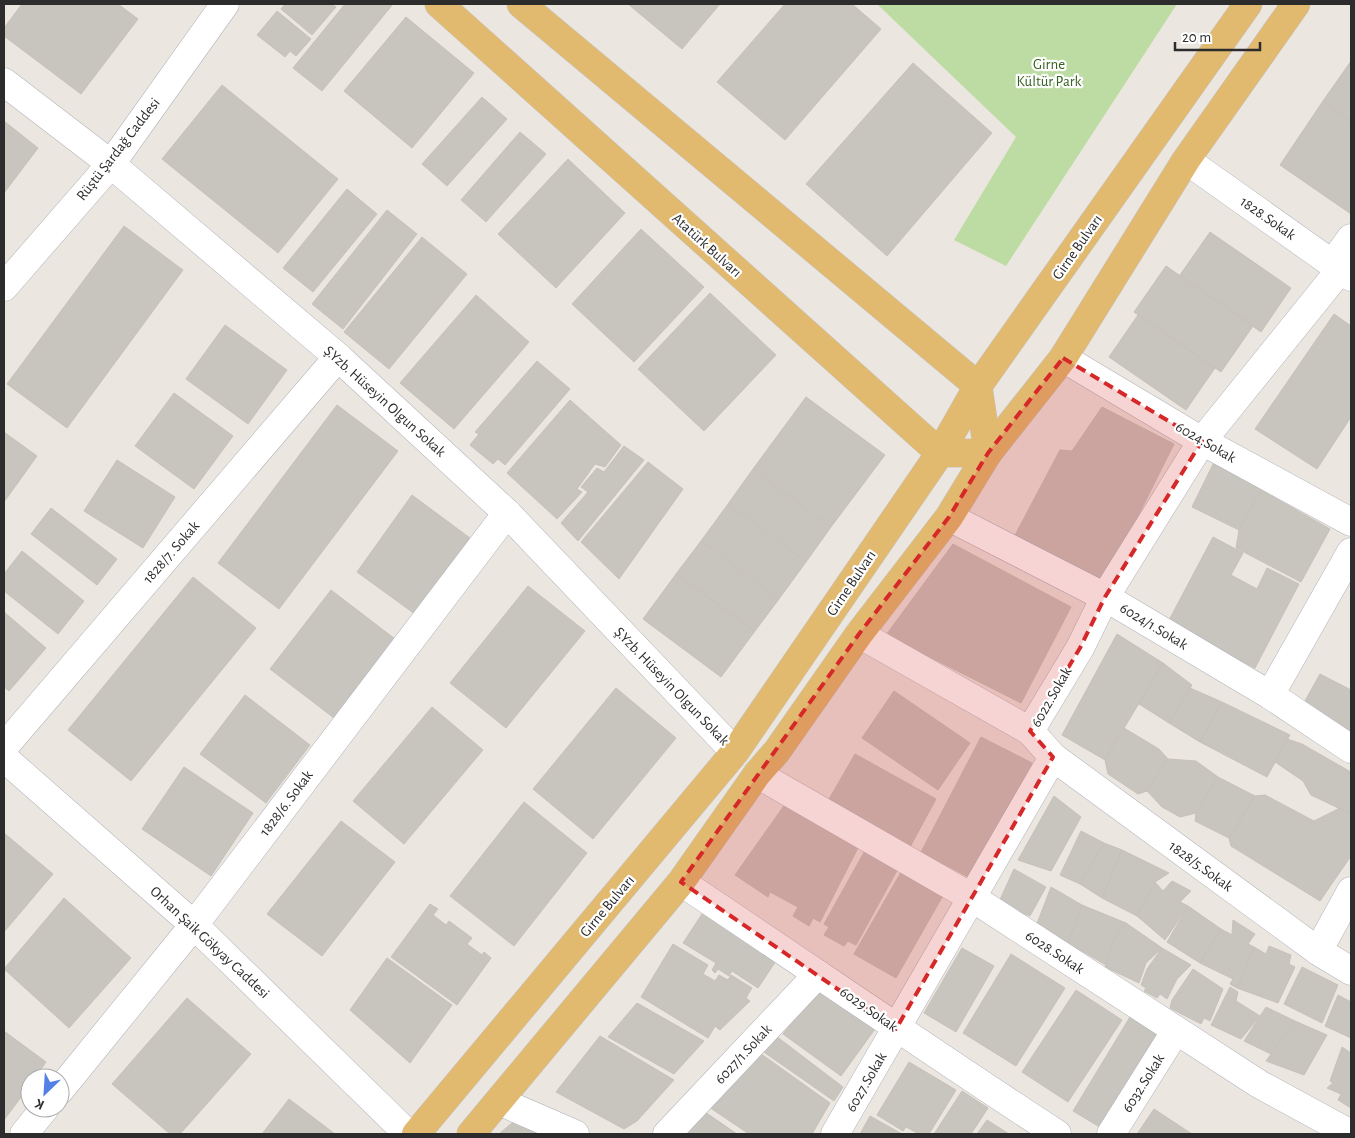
<svg xmlns="http://www.w3.org/2000/svg" width="1355" height="1138" viewBox="0 0 1355 1138" font-family="'Alegreya Sans',sans-serif">
<style>
.green{fill:#bddca3}
.building{fill:#c8c4be;stroke:#c7c1ba}
.lines{fill:none;stroke-linecap:round;stroke-linejoin:round}
.minor-casing{stroke:#b1b4bb;stroke-width:29}
.major-casing{stroke:#c4c4c4;stroke-width:29}
.minor{stroke:#fff;stroke-width:28}
.major{stroke:#e1ba70;stroke-width:28}
.marked{fill:#d62828;fill-opacity:0.2;stroke:#d62828;stroke-width:4;stroke-dasharray:10 6;stroke-linejoin:round}
.labels{text-anchor:middle;stroke-width:4.5;stroke-linejoin:round;paint-order:stroke}
.park-label{font-size:15px;fill:#386223;stroke:#fff}
.street-label{font-size:15px;fill:#2c2c2c;stroke:#fff}
</style>
<rect width="100%" height="100%" fill="#ece6e0"/>
<!-- green -->
<path class="green" d="M877,4H1177L1006,266L954,240L1016,137Z"/>
<!-- building -->
<g class="building">
<path d="M22,4H118L138,19L81,94L4,36V28Z"/>
<path d="M285,4H331L336,7L312,35L281,9Z"/>
<path d="M345,4H393L322,91L293,68Z"/>
<path d="M628,4H720L682,49Z"/>
<path d="M785,4H852L881,29L785,140L717,82Z"/>
<path d="M277,11L311,39L296,56L290,51L285,57L257,35Z"/>
<path d="M406,17L474,73L412,148L344,91Z"/>
<path d="M1351,61V121L1323,101Z"/>
<path d="M913,63L992,133L887,256L806,184Z"/>
<path d="M222,85L338,179L278,253L162,159Z"/>
<path d="M482,97L507,119L447,186L422,164Z"/>
<path d="M1323,101L1351,121V214L1280,165Z"/>
<path d="M4,121L38,148L4,193Z"/>
<path d="M520,132L546,154L486,222L461,200Z"/>
<path d="M568,159L625,213L556,288L498,234Z"/>
<path d="M347,189L377,214L313,292L283,268Z"/>
<path d="M387,210L417,234L343,329L312,304Z"/>
<path d="M124,226L183,270L67,428L7,384Z"/>
<path d="M641,229L704,287L634,362L572,304Z"/>
<path d="M1210,232L1291,288L1261,332L1180,275Z"/>
<path d="M422,237L467,274L389,369L344,332Z"/>
<path d="M1166,266L1253,326L1221,372L1134,312Z"/>
<path d="M710,293L776,355L704,431L638,369Z"/>
<path d="M476,295L529,342L454,429L400,383Z"/>
<path d="M1334,314L1351,326V417L1317,469L1255,429Z"/>
<path d="M1138,315L1215,368L1186,410L1109,357Z"/>
<path d="M225,325L287,370L248,424L186,379Z"/>
<path d="M537,361L570,389L505,465L498,459L493,464L470,445L479,434L475,432Z"/>
<path d="M174,393L233,436L194,489L135,446Z"/>
<path d="M806,397L885,455L831,527L753,469Z"/>
<path d="M570,400L621,445L605,467L595,464L577,489L582,492L557,519L507,473Z"/>
<path d="M337,405L398,451L279,609L218,563Z"/>
<path d="M1102,407L1174,444L1104,584L1014,537L1060,450L1072,451Z"/>
<path d="M4,432L37,456L4,502Z"/>
<path d="M624,446L644,460L578,541L561,523L588,492L581,487L597,468L604,472Z"/>
<path d="M1216,458L1261,490L1239,530L1192,507Z"/>
<path d="M117,460L175,497L143,548L84,511Z"/>
<path d="M648,462L683,489L619,579L581,542Z"/>
<path d="M753,469L831,527L806,562L728,504Z"/>
<path d="M1261,490L1330,529L1301,582L1236,548L1239,530Z"/>
<path d="M412,495L474,541L419,617L357,572Z"/>
<path d="M728,504L806,562L779,599L701,541Z"/>
<path d="M51,508L117,559L97,585L31,534Z"/>
<path d="M1213,537L1243,553L1231,575L1257,589L1267,568L1299,584L1255,668L1168,622Z"/>
<path d="M701,541L779,599L755,631L676,574Z"/>
<path d="M953,544L1071,607L1021,703L886,635Z"/>
<path d="M22,551L84,601L58,634L4,591V574Z"/>
<path d="M676,574L755,631L721,677L643,619Z"/>
<path d="M193,577L256,628L131,781L68,730Z"/>
<path d="M528,586L585,631L506,728L450,683Z"/>
<path d="M331,590L395,639L334,718L270,669Z"/>
<path d="M4,612L46,648L9,691L4,687Z"/>
<path d="M1117,634L1163,663L1105,760L1062,735Z"/>
<path d="M1163,663L1192,685L1169,723L1139,704Z"/>
<path d="M1320,674L1351,690V734L1301,708Z"/>
<path d="M616,688L676,738L593,839L533,789Z"/>
<path d="M1190,688L1222,702L1200,742L1169,723Z"/>
<path d="M894,691L970,743L938,790L862,738Z"/>
<path d="M245,695L310,745L266,803L200,754Z"/>
<path d="M1222,702L1290,735L1267,777L1200,742Z"/>
<path d="M432,707L483,750L404,844L353,801Z"/>
<path d="M1124,728L1159,749L1168,759L1147,791L1138,794L1108,774L1105,760Z"/>
<path d="M981,737L1032,763L972,879L921,852Z"/>
<path d="M1287,739L1302,744L1351,772V814L1311,795L1303,781L1275,762Z"/>
<path d="M855,754L936,799L910,847L828,801Z"/>
<path d="M1168,759L1196,761L1218,777L1196,813L1180,817L1162,807L1147,791Z"/>
<path d="M184,767L253,813L211,876L142,829Z"/>
<path d="M1218,777L1255,796L1229,838L1195,821L1196,813Z"/>
<path d="M1265,795L1314,821L1340,808L1351,814V856L1320,901L1231,846L1229,838L1255,796Z"/>
<path d="M1054,796L1081,817L1051,871L1018,860Z"/>
<path d="M788,800L861,842L820,922L813,918L809,926L793,916L798,907L770,892L768,897L735,875Z"/>
<path d="M524,802L587,853L514,946L450,896Z"/>
<path d="M341,821L395,862L322,956L267,914Z"/>
<path d="M1081,831L1104,843L1080,884L1060,875Z"/>
<path d="M4,833L53,874L4,932Z"/>
<path d="M1104,843L1122,850L1102,898L1080,884Z"/>
<path d="M867,847L900,865L856,945L848,941L844,946L824,935L829,927L824,924Z"/>
<path d="M1122,850L1169,873L1155,882L1137,916L1102,898Z"/>
<path d="M904,867L945,892L896,978L854,954Z"/>
<path d="M1014,869L1046,887L1030,916L998,904Z"/>
<path d="M1172,881L1191,891L1180,902L1188,906L1165,940L1137,916L1155,882L1163,891Z"/>
<path d="M1051,887L1082,905L1068,943L1036,926Z"/>
<path d="M64,898L131,958L69,1028L4,969Z"/>
<path d="M430,904L438,909L433,915L446,925L449,921L472,938L467,944L482,955L484,952L491,958L457,1005L391,957Z"/>
<path d="M1082,905L1126,923L1114,939L1106,965L1068,943Z"/>
<path d="M1188,906L1221,929L1200,963L1167,942Z"/>
<path d="M704,911L778,958L758,988L732,971L729,976L718,969L715,973L712,970L716,963L683,943Z"/>
<path d="M1233,920L1255,934L1248,944L1254,947L1237,988L1230,984L1233,979L1200,963L1221,929L1232,935Z"/>
<path d="M1126,923L1162,948L1146,963L1139,983L1105,967L1114,939Z"/>
<path d="M673,944L708,965L703,974L715,981L719,975L728,980L731,975L752,988L746,998L750,1001L720,1030L715,1026L708,1038L641,997Z"/>
<path d="M1269,946L1291,955L1289,964L1295,967L1278,1003L1237,988L1254,947L1266,954Z"/>
<path d="M962,948L994,966L956,1032L924,1013Z"/>
<path d="M1162,948L1191,965L1177,979L1167,999L1160,994L1157,998L1144,991L1146,988L1141,985L1147,969Z"/>
<path d="M1011,954L1065,988L1016,1066L963,1033Z"/>
<path d="M387,958L452,1005L410,1063L350,1010Z"/>
<path d="M1302,967L1338,985L1322,1023L1284,1004Z"/>
<path d="M1193,969L1223,989L1210,1021L1204,1018L1201,1024L1170,1008L1172,1000Z"/>
<path d="M817,987L875,1029L841,1076L783,1034L790,1025L786,1022Z"/>
<path d="M1230,987L1238,992L1236,1001L1260,1016L1241,1039L1211,1025Z"/>
<path d="M1076,990L1122,1020L1068,1102L1022,1072Z"/>
<path d="M1338,995L1351,1002V1038L1325,1026Z"/>
<path d="M187,998L251,1054L180,1134H170L112,1084Z"/>
<path d="M637,1003L704,1041L674,1074L608,1037Z"/>
<path d="M1266,1007L1295,1021L1271,1054L1244,1041Z"/>
<path d="M1130,1017L1160,1034L1103,1129L1073,1111Z"/>
<path d="M1295,1021L1327,1035L1304,1075L1266,1061Z"/>
<path d="M4,1031L46,1062L35,1078H30V1085L4,1120Z"/>
<path d="M772,1033L843,1087L834,1101L758,1048Z"/>
<path d="M600,1036L674,1080L637,1121L624,1129L556,1092Z"/>
<path d="M1342,1047L1351,1053V1108L1338,1100L1341,1094L1327,1088L1333,1083L1330,1081Z"/>
<path d="M757,1051L830,1103L812,1134H749L706,1105Z"/>
<path d="M909,1062L956,1090L929,1134H919L906,1127L903,1131L877,1115Z"/>
<path d="M962,1091L988,1108L971,1134H934Z"/>
<path d="M289,1099L335,1134H262Z"/>
<path d="M1154,1109L1192,1134H1137Z"/>
<path d="M702,1110L737,1134H680Z"/>
<path d="M870,1116L902,1134H860Z"/>
<path d="M987,1120L1009,1134H977Z"/>
<path d="M513,1122L542,1134H499Z"/>
</g>
<g class="lines">
<!-- minor casing -->
<g class="minor-casing">
<g id="minor">
<path d="M4,82L111,164L338,357L507,513L735,752"/>
<path d="M1186,160L1351,277"/>
<path d="M1332,264L1351,238"/>
<path d="M4,287L111,164L225,4"/>
<path d="M1063,358L1202,441L1351,522"/>
<path d="M949,517L1105,597L1270,695L1351,749"/>
<path d="M859,634L1030,731"/>
<path d="M1270,695L1351,552"/>
<path d="M4,747L338,357"/>
<path d="M1053,757L1318,951L1351,971"/>
<path d="M4,758L194,925L408,1134"/>
<path d="M757,774L971,897L1259,1084L1351,1134"/>
<path d="M681,882C807,966 931,1052 1057,1134"/>
<path d="M1318,951L1351,891"/>
<path d="M60,1090L194,925L507,513"/>
<path d="M499,1101L575,1134"/>
<path d="M24,1134L45,1108"/>
<path d="M667,1134L818,974"/>
<path d="M835,1134L1053,757L1030,731L1080,648L1105,597L1202,441L1340,270"/>
<path d="M1111,1134L1175,1032"/>
</g>
</g>
<!-- major casing -->
<g class="major-casing">
<g id="major">
<path d="M439,4L940,453H988"/>
<path d="M521,4L978,386"/>
<path d="M978,386L988,453"/>
<path d="M416,1134L735,752L940,453L978,386L1248,4"/>
<path d="M471,1134L681,882L757,774L777,751L859,634L949,517L988,453L1063,358L1186,160L1296,4"/>
</g>
</g>
<!-- minor -->
<use href="#minor" class="minor"/>
<!-- major -->
<use href="#major" class="major"/>
</g>
<!-- marked area -->
<path class="marked" d="M1063,358L1202,441L1105,597L1080,648L1030,731L1053,757L896,1029L681,882L859,634L949,517L988,453Z"/>
<g class="labels">
<!-- park labels -->
<g class="park-label">
<text x="1049" y="69">Girne<tspan x="1049" dy="17">Kültür Park</tspan></text>
</g>
<!-- street labels -->
<g class="street-label">
<text transform="translate(118 149) rotate(-52)" y="5">Rüştü Şardağ Caddesi</text>
<text transform="translate(1268 218) rotate(35)" y="5">1828.Sokak</text>
<text transform="translate(707 245) rotate(42)" y="5">Atatürk Bulvarı</text>
<text transform="translate(1077 247) rotate(-55)" y="5">Girne Bulvarı</text>
<text transform="translate(385 401) rotate(42)" y="5">Ş.Yzb. Hüseyin Olgun Sokak</text>
<text transform="translate(1206 442) rotate(30)" y="5">6024.Sokak</text>
<text transform="translate(171 552) rotate(-49)" y="5">1828/7. Sokak</text>
<text transform="translate(851 583) rotate(-56)" y="5">Girne Bulvarı</text>
<text transform="translate(1154 626) rotate(31)" y="5">6024/1.Sokak</text>
<text transform="translate(672 686) rotate(46)" y="5">Ş.Yzb. Hüseyin Olgun Sokak</text>
<text transform="translate(1051 697) rotate(-60)" y="5">6022.Sokak</text>
<text transform="translate(286 803) rotate(-53)" y="5">1828/6. Sokak</text>
<text transform="translate(1201 866) rotate(36)" y="5">1828/5.Sokak</text>
<text transform="translate(607 906) rotate(-50)" y="5">Girne Bulvarı</text>
<text transform="translate(210 942) rotate(43)" y="5">Orhan Şaik Gökyay Caddesi</text>
<text transform="translate(1055 952) rotate(33)" y="5">6028.Sokak</text>
<text transform="translate(869 1009) rotate(35)" y="5">6029.Sokak</text>
<text transform="translate(743 1054) rotate(-47)" y="5">6027/1.Sokak</text>
<text transform="translate(866 1082) rotate(-60)" y="5">6027.Sokak</text>
<text transform="translate(1143 1083) rotate(-58)" y="5">6032.Sokak</text>
</g>
</g>
<!-- border -->
<rect width="1355" height="1138" fill="none" stroke="#2c2c2c" stroke-width="10"/>
<!-- north arrow -->
<g transform="translate(45 1093) rotate(205)"><circle r="24" fill="#ffffff" stroke="#ababab"/>
<path d="M0-4L9 19L0 12L-9 19Z" fill="#5480e6"/>
<text y="-8" font-size="14" font-weight="bold" text-anchor="middle" fill="#2c2c2c">K</text>
</g>
<!-- scale -->
<path d="M1175 42v8h85v-8" fill="none" stroke="#2c2c2c" stroke-width="2.5"/>
<text x="1182" y="42" font-size="15" fill="#2c2c2c" stroke="#ffffff" stroke-width="4" paint-order="stroke">20 m</text>
</svg>
